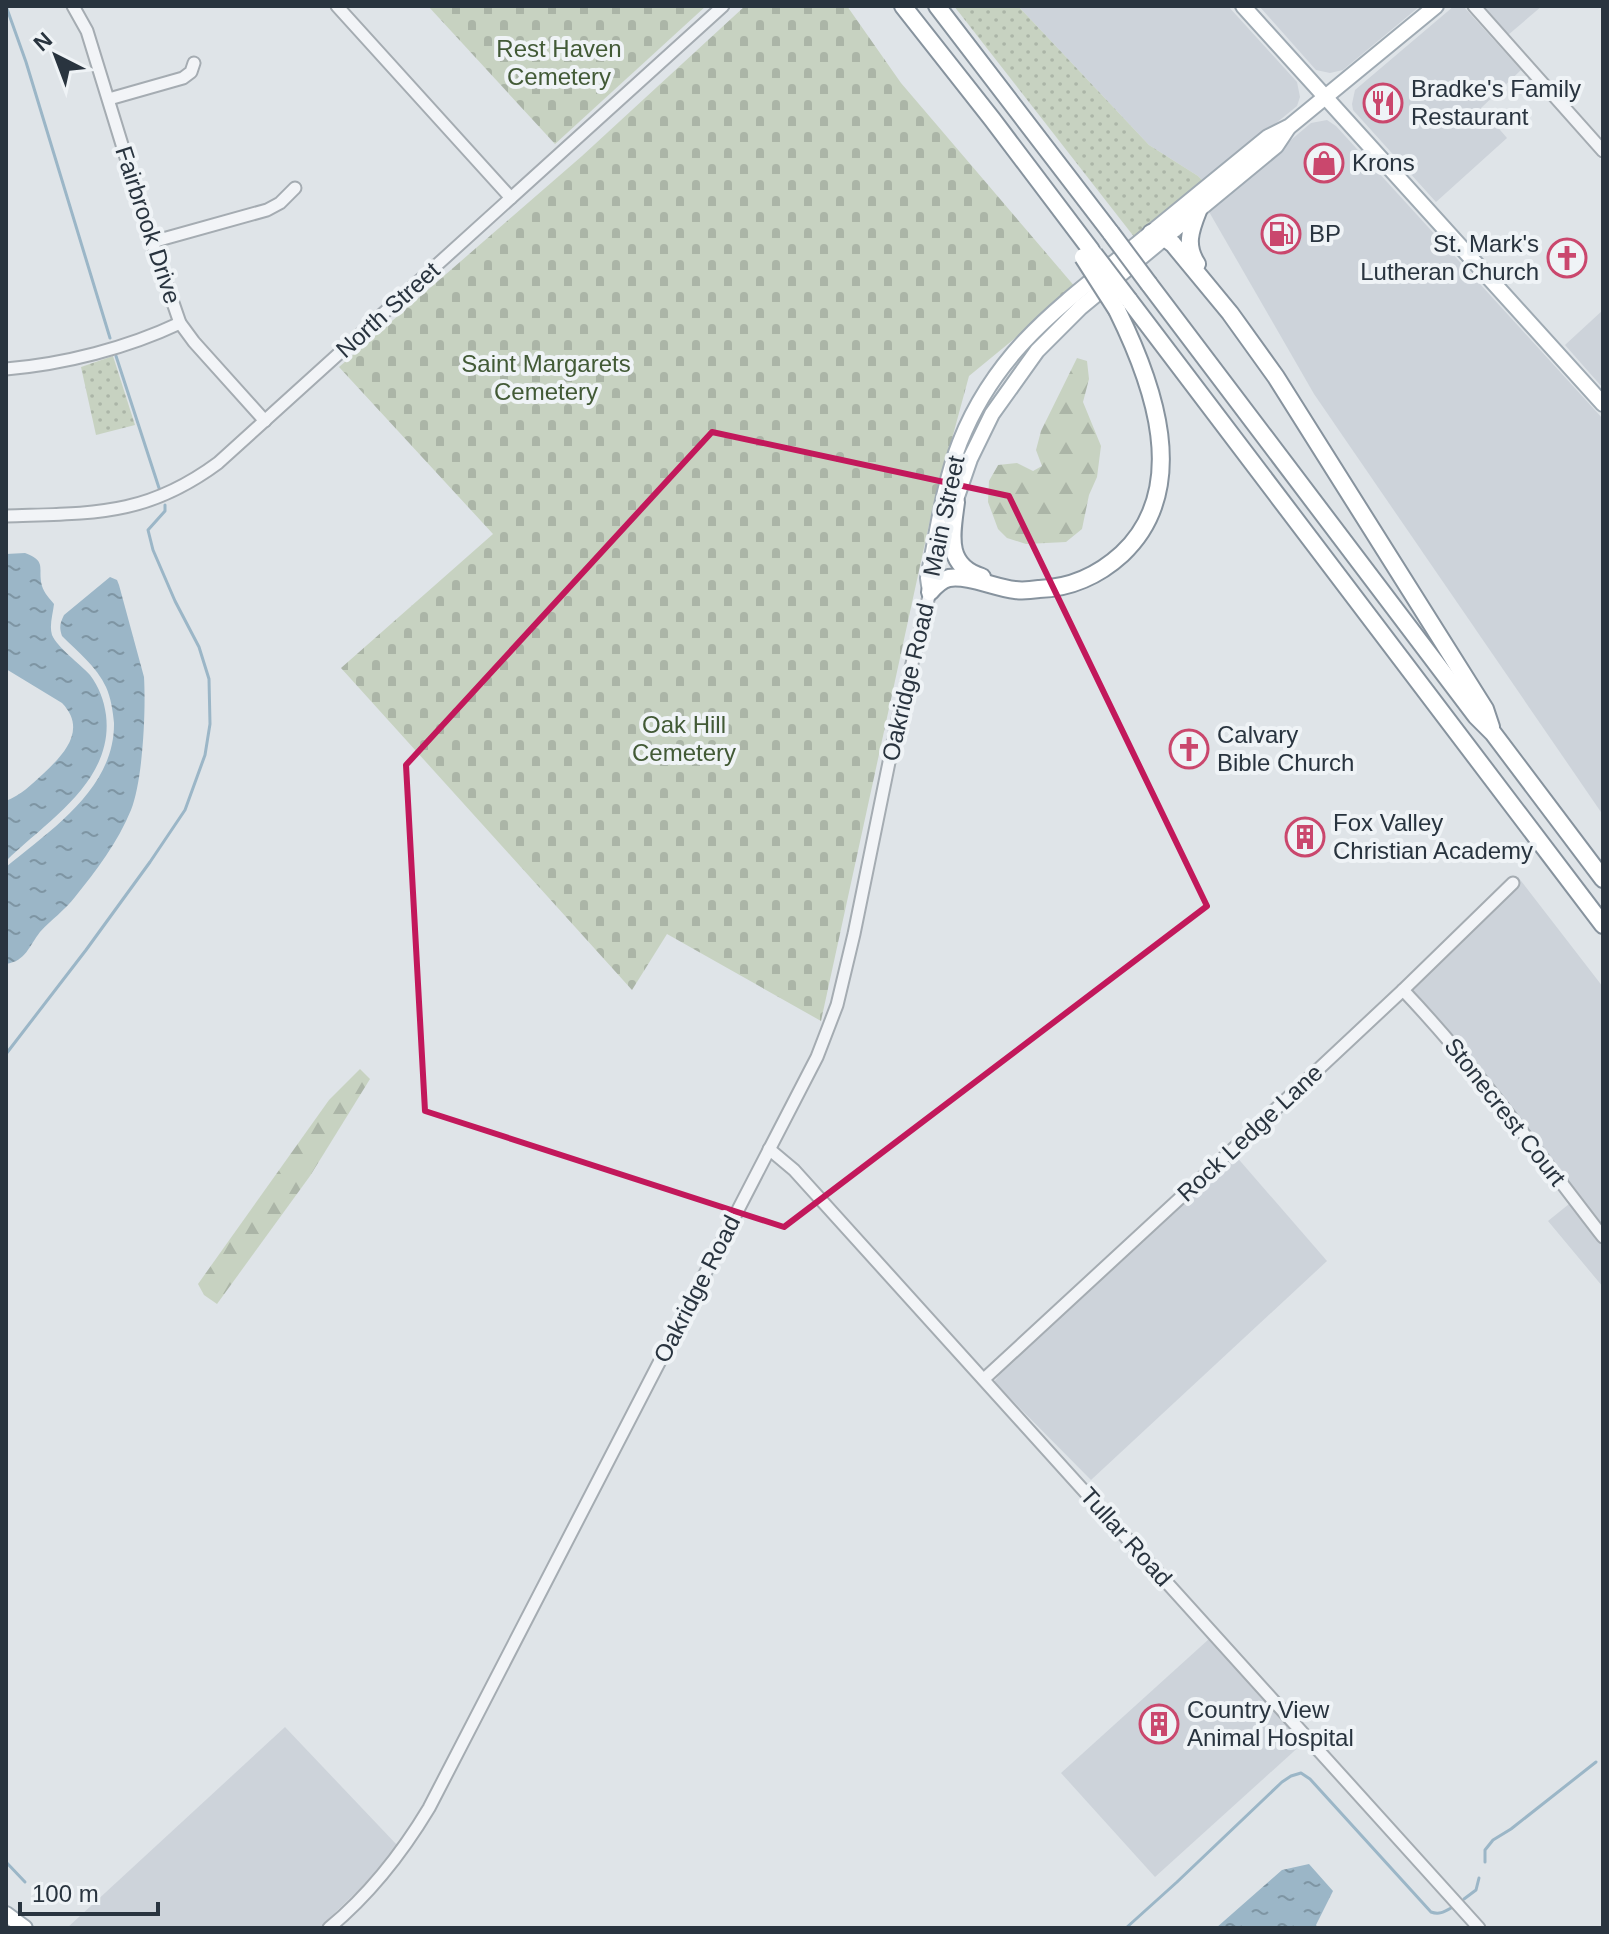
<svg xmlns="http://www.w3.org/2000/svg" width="1609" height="1934" viewBox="0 0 1609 1934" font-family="Arial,sans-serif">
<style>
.built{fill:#cdd3da}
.green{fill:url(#green-dots)}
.forest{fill:url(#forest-firs)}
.cemetery{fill:url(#cemetery-stones)}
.water{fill:url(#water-ripples)}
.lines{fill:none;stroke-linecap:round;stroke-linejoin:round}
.stream{stroke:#9bb6c7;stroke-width:3}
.minor-casing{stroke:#a5acb2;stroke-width:15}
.major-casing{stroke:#9faab3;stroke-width:18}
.highway-casing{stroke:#87939e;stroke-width:20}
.minor{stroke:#f2f4f7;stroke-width:11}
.major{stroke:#fff;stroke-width:14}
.highway{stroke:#fff;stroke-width:16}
.highway-bridge-casing{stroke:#87939e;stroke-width:20;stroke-linecap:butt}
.highway-bridge{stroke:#fff;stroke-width:16}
.marked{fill:none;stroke:#c2185b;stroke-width:6;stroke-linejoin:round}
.labels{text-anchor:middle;stroke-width:8;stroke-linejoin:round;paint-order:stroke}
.park-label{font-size:24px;fill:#425a36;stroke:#eff3f6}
.poi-label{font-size:24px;fill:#29343f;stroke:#eff3f6;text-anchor:start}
.street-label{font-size:24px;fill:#29343f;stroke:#eff3f6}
</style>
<defs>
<pattern id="green-dots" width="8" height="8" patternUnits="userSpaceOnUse" patternTransform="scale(2)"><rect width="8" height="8" fill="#c7d2c1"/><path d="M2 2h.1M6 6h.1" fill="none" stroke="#abb5a7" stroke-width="1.8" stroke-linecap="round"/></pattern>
<pattern id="forest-firs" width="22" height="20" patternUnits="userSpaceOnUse" patternTransform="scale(2)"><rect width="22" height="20" fill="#c7d2c1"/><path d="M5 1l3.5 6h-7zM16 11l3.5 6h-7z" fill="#abb5a7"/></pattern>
<pattern id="cemetery-stones" width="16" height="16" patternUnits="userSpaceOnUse" patternTransform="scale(2)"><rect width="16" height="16" fill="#c7d2c1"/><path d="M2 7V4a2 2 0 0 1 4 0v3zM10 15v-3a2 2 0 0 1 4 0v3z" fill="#abb5a7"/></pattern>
<pattern id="water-ripples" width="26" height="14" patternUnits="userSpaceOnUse" patternTransform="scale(2)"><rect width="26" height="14" fill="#9bb6c7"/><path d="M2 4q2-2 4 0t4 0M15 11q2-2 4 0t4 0" fill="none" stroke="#7e95a3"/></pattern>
</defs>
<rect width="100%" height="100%" fill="#dfe4e8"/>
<!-- built -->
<g class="built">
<path d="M1018,6H1228L1297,82L1300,97L1297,106L1204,182L1198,176L1149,145Z"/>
<path d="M1259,6H1420L1343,70L1330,73L1316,70Z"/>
<path d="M1454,6H1463L1521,70L1481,108L1507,138L1436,202L1353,110L1352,104L1355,90Z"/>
<path d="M1484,6H1542L1508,35Z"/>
<path d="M1327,120L1336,126L1603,419V815L1314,394L1208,210L1311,123Z"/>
<path d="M1603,310V388L1565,345Z"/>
<path d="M1518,877L1603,987V1287L1548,1221L1574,1200L1403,990Z"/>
<path d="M1235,1155L1327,1261L1091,1480L994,1382L1002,1371Z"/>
<path d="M1209,1639L1303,1743L1155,1877L1061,1773Z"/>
<path d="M285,1727L397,1845L370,1879L319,1928H67Z"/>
</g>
<!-- green -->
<g class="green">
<path d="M954,6H1018L1149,145L1198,176L1204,182L1135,238Z"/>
<path d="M113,356L135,425L96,435L81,367Z"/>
</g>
<!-- forest -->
<g class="forest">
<path d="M1077,358L1087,361L1089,379L1083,402L1101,446L1097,477L1089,495L1082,529L1066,542L1026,544L1007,538L998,529L988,502L989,481L998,465L1017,463L1033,471L1042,466L1036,450L1041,431Z"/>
<path d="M360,1069L370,1079L310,1176L217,1304L204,1295L198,1284L329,1100Z"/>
</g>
<!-- cemetery -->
<g class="cemetery">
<path d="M428,6H706L555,144Z"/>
<path d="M745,6H847L901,83L1076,288L969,376L930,520L821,1021L667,934L632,990L341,668L493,534L339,367L582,156Z"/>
</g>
<!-- water -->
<g class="water">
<path d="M25,553C48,562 37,568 42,586C44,593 50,599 54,604C53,614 49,625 52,635C57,647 80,664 90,675C99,687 104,700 106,715C114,781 48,820 6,861V801C21,795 31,785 43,774C63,755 88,730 62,703L6,669V554Z"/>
<path d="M110,577L117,580L119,585L144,677C146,710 143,780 131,810C118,842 96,871 75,897C65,910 51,920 40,932C29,946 26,961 6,964V867C51,830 115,788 114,723C113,712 111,698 106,687C97,667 77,651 62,636C59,627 60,623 64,615Z"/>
<path d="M1309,1864L1333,1891L1316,1925L1318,1928H1216L1282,1870Z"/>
</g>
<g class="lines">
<!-- stream -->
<g class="stream">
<path d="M6,6L26,62L110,338"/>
<path d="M116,356L160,491"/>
<path d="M6,1054L86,950L150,862L185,810L205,755L210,724L209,679L199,647L175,601L153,550L148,530L165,511V505"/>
<path d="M6,1862L25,1882"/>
<path d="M1485,1862V1850L1493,1840L1511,1829L1596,1762"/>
<path d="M1464,1899L1476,1890L1479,1878"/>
<path d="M1126,1928L1177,1882L1282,1782L1291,1776L1301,1773L1310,1779L1431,1912C1439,1915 1444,1912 1451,1908"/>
</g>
<!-- minor casing -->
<g class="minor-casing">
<g id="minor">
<path d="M73,6L87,31L152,242L180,323L194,342L265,421"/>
<path d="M337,6L511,198"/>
<path d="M1474,6L1603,151"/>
<path d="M109,99L183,78L191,72L194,63"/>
<path d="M152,242L267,210L280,203L295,188"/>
<path d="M6,369C65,364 127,348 180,323"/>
<path d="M6,516C92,513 145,517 218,463L723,6"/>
<path d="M1403,990C1476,1067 1538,1153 1603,1237"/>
<path d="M769,1149L794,1170L1479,1928"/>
<path d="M984,1379L1231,1151L1403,990L1513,883"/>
<path d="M329,1928C370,1894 402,1853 429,1808L817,1057L837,1005L854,934L897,723L930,592"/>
</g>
</g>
<!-- major casing -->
<g class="major-casing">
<g id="major">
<path d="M1243,6L1603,404"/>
<path d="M952,511L970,459L992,414L1037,351L1081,307L1276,146L1288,128"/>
<path d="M930,592L928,578C937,534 944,482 960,442C997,349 1062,305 1136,245C1180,209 1224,173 1268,137L1290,126L1436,6"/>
<path d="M6,1914L25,1928"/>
</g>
</g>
<!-- highway casing -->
<g class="highway-casing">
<g id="highway">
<path d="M903,6L992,119L1091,250"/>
<path d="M937,6L1111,233"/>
<path d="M1151,233L1165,238L1173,244L1230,313L1276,377L1485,709L1491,727"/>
<path d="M1197,264C1185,246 1190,231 1198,211"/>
<path d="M1149,284L1476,716L1493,733L1603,879"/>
<path d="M1129,300L1603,925"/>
<path d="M956,502C952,533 944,566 982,577"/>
<path d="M930,592C935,586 941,580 949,578C969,575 995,588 1015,590C1023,591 1032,590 1039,589C1070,588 1099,575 1122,554C1192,488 1153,383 1117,310"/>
</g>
</g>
<!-- minor -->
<use href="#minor" class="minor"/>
<!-- major -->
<use href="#major" class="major"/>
<!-- highway -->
<use href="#highway" class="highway"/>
<!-- highway-bridge casing -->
<g class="highway-bridge-casing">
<g id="highway-bridge">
<path d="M1111,233L1149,284"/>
<path d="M1094,254L1129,300"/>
<path d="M1083,257L1117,310"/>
</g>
</g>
<!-- highway-bridge -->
<use href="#highway-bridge" class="highway-bridge"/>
</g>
<!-- marked area -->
<path class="marked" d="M712,432L1009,496L1207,906L784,1227L425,1111L406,765Z"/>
<!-- icons -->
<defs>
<g id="restaurant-ring" transform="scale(2)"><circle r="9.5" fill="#eff3f6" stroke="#ca476d" stroke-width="1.5"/><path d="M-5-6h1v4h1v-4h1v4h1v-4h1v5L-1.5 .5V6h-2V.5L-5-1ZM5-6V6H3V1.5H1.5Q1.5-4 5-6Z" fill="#ca476d"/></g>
<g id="shop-ring" transform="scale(2)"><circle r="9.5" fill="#eff3f6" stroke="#ca476d" stroke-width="1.5"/><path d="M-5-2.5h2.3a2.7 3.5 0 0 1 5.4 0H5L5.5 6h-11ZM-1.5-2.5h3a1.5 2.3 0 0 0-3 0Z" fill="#ca476d"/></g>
<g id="fuel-ring" transform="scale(2)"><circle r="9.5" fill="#eff3f6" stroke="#ca476d" stroke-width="1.5"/><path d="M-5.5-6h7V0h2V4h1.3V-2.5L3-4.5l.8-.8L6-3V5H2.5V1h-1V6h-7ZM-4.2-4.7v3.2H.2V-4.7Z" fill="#ca476d"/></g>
<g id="church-ring" transform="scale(2)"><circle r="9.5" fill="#eff3f6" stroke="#ca476d" stroke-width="1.5"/><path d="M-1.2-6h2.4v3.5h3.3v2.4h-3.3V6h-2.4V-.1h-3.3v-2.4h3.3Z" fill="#ca476d"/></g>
<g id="building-ring" transform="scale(2)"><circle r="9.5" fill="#eff3f6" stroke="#ca476d" stroke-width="1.5"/><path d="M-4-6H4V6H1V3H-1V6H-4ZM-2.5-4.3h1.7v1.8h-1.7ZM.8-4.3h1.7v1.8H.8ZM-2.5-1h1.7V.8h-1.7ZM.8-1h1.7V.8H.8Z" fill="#ca476d"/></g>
</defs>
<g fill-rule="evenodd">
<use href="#restaurant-ring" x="1383" y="103"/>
<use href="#shop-ring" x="1324" y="163"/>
<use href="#fuel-ring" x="1281" y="234"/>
<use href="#church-ring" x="1567" y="258"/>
<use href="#church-ring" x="1189" y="749"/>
<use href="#building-ring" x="1305" y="837"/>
<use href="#building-ring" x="1159" y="1724"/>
</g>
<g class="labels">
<!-- park labels -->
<g class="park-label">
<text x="559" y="57">Rest Haven<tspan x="559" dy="28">Cemetery</tspan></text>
<text x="546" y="372">Saint Margarets<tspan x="546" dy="28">Cemetery</tspan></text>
<text x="684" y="733">Oak Hill<tspan x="684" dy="28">Cemetery</tspan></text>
</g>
<!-- poi labels -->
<g class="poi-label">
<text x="1411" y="97">Bradke's Family<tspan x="1411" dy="28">Restaurant</tspan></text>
<text x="1352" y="171">Krons</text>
<text x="1309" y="242">BP</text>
<text x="1539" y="252" text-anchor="end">St. Mark's<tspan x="1539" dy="28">Lutheran Church</tspan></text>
<text x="1217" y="743">Calvary<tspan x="1217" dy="28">Bible Church</tspan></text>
<text x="1333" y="831">Fox Valley<tspan x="1333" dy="28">Christian Academy</tspan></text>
<text x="1187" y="1718">Country View<tspan x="1187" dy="28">Animal Hospital</tspan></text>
</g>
<!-- street labels -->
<g class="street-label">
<text transform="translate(148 225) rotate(72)" y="8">Fairbrook Drive</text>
<text transform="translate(388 310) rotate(-42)" y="8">North Street</text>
<text transform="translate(944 516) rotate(-78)" y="8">Main Street</text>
<text transform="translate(908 682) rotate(-77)" y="8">Oakridge Road</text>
<text transform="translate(1505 1112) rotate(52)" y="8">Stonecrest Court</text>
<text transform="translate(1250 1133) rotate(-43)" y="8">Rock Ledge Lane</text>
<text transform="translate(697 1289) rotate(-63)" y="8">Oakridge Road</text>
<text transform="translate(1126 1537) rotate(48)" y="8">Tullar Road</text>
</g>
</g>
<!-- border -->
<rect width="1609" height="1934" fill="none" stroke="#29343f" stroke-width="16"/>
<!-- north arrow -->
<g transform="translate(56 56) rotate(318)" stroke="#eff3f6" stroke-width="6" paint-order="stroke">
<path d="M0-6L14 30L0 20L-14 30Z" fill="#29343f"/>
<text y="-12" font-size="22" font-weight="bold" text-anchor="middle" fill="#29343f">N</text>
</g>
<!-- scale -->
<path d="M20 1902v12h138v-12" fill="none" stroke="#29343f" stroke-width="4"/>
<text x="32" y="1902" font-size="24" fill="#29343f" stroke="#eff3f6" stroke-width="6" paint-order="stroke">100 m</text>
</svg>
